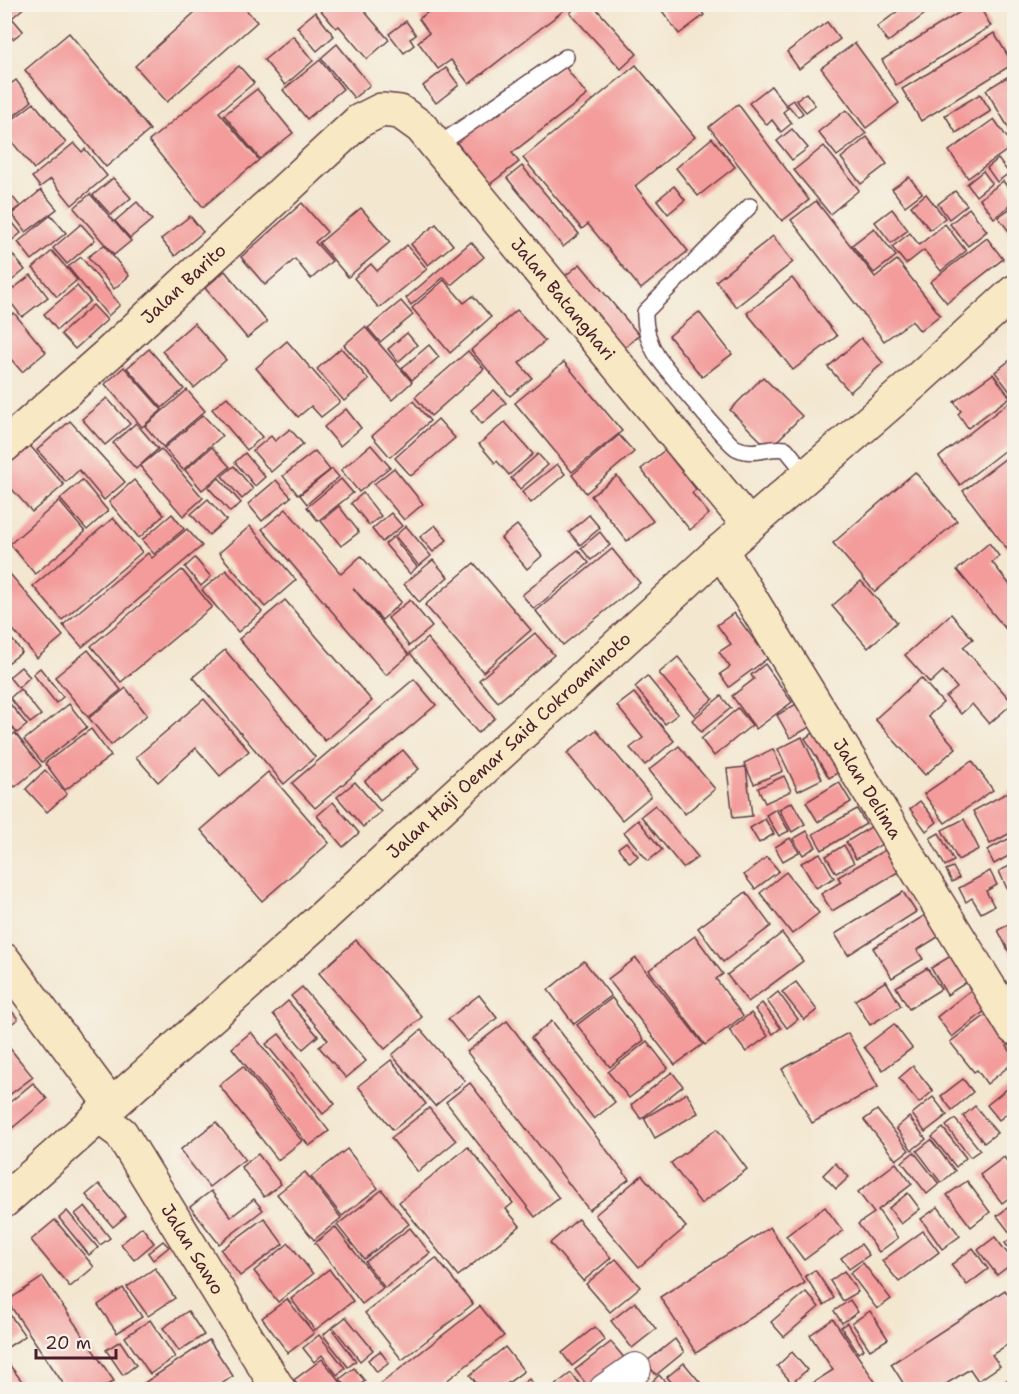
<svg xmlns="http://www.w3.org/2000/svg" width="1019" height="1394" viewBox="0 0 1019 1394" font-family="'Shantell Sans',sans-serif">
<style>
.building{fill:#f39c9b}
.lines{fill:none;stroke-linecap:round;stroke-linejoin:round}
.lane-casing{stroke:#633d44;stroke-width:18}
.street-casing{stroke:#633d44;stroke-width:34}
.secondary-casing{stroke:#633d44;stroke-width:36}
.lane{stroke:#fff;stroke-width:15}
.street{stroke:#fff;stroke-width:32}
.secondary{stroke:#f8e8c3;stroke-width:33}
.labels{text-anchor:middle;stroke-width:4.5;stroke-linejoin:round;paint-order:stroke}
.street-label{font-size:18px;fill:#4a1f2b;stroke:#f7f3e8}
</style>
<rect width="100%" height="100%" fill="#f7f3e8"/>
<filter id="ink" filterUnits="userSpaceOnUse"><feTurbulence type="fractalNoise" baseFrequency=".0167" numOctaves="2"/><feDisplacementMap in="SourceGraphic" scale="12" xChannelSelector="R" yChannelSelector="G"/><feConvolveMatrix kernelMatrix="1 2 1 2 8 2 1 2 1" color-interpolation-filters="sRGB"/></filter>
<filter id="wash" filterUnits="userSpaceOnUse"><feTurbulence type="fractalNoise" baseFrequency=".008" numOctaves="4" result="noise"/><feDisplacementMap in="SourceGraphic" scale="24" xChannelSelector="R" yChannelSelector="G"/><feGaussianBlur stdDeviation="1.35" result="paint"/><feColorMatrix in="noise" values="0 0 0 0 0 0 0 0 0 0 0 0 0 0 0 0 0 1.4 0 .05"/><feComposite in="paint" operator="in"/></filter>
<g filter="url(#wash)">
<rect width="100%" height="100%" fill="#f3e7d0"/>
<g id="blocks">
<!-- building -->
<g class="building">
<path d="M4,4H28L12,18L23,31L13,39L4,29Z"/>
<path d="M204,4H241L257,22L167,102L135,66Z"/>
<path d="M438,4H572L469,84L451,60L438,69L418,42L429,33L419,19Z"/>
<path d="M579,4H592L637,54L621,69L570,13Z"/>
<path d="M657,4H696L704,15L679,34Z"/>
<path d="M907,4H938L888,42L877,27Z"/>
<path d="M973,4H978L991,26L896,85L882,60Z"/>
<path d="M316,5H359L389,40L367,59L339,26L336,28Z"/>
<path d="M315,12L334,36L317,51L297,27Z"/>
<path d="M406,21L416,35L410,39L414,45L404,53L389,34Z"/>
<path d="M827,22L840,39L799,69L787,52Z"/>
<path d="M69,33L150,130L106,167L25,70Z"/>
<path d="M994,33L1013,64L921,121L902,89Z"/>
<path d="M293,36L313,61L285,85L264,60Z"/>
<path d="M855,43L899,103L866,128L821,68Z"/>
<path d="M337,44L370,85L354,98L321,58Z"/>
<path d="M320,60L343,89L307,119L283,90Z"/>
<path d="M563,64L587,95L512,153L519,162L490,184L452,137L494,109L499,114Z"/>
<path d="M636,65L695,137L635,186L688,251L641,289L588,224L582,229L523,158Z"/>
<path d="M239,66L254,83L219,112L259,160L203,207L149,141Z"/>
<path d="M446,68L459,85L436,103L423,86Z"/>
<path d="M4,74L12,83L16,80L32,101L4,124Z"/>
<path d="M1007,77L1014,90V137L986,90Z"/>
<path d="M771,86L788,108L783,112L792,123L781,132L772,120L767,125L749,103Z"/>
<path d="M257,89L293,133L260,159L224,115Z"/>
<path d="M806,93L815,105L806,112L796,100Z"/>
<path d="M980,94L991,111L956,133L945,115Z"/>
<path d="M793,100L803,113L798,117L787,104Z"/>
<path d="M34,103L66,143L34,169L4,132V126Z"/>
<path d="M738,104L809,200L782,221L709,127Z"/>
<path d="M846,110L866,134L837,156L818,132Z"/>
<path d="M994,119L1013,146L968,178L949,151Z"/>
<path d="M792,129L808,148L792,160L777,141Z"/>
<path d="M867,137L887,164L861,184L841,158Z"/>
<path d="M712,138L735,167L698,196L676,168Z"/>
<path d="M74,143L82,152L85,149L107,176L72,205L51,179L40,187L32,177Z"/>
<path d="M824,146L859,190L830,214L794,170Z"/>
<path d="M998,159L1009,173L997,182L987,168Z"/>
<path d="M522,166L579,234L563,247L507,178Z"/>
<path d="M983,171L992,183L976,196L967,184Z"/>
<path d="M909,177L922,193L905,206L892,189Z"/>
<path d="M113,178L131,198L111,215L93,195Z"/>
<path d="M1003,181L1014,196V207L1012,204L994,218L980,199Z"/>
<path d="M674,186L685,200L668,214L657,200Z"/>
<path d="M7,190L20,206L4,218V192Z"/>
<path d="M41,190L57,209L26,232L12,214Z"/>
<path d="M955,191L967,205L949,219L938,204Z"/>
<path d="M90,194L131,241L114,255L74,208Z"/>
<path d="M926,194L945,218L930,230L911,206Z"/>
<path d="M816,201L875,277L897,260L940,315L920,331L912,321L884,341L791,220Z"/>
<path d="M137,202L152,220L130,238L115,221Z"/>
<path d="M302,203L327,232L315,242L332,261L311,279L295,259L265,285L241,257Z"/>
<path d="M361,208L390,242L348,277L319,243Z"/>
<path d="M969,208L987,231L968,246L950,224Z"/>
<path d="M1011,208L1014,212V238L998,217Z"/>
<path d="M892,209L908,230L891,243L875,222Z"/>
<path d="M51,215L66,233L32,260L18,242Z"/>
<path d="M190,216L203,232L175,256L161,239Z"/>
<path d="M9,218L21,233L4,247V221Z"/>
<path d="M81,224L95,240L67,264L53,248Z"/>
<path d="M436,224L453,245L428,265L411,244Z"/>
<path d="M945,224L966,251L941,271L924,250L906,264L892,247L910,233L919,245Z"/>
<path d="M874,228L896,256L874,273L852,245Z"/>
<path d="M773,236L793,262L736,307L716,281Z"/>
<path d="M987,238L1003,259L947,303L930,282Z"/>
<path d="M471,242L484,257L451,285L444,277L411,305L406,298Z"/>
<path d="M104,245L129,276L114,289L88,257Z"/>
<path d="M407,245L427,269L379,308L354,278L371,264L377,271Z"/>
<path d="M8,249L25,270L4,287V252Z"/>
<path d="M52,251L77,280L57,297L33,268Z"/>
<path d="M81,257L120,305L108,316L68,267Z"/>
<path d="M580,264L639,335L620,352L560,280Z"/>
<path d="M225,271L267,322L247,338L205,288Z"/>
<path d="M31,275L48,297L22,317L5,295Z"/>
<path d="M792,278L837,336L793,370L747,313Z"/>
<path d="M444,280L464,303L473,296L491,317L450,353L412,308Z"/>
<path d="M77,286L90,301L57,330L44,314Z"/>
<path d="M401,301L413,315L380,342L368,328Z"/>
<path d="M93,305L107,320L75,349L61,334Z"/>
<path d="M517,310L545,341L519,363L532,378L510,396L471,350Z"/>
<path d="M699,312L732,354L702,377L669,336Z"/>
<path d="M14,313L46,352L22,372L4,351V321Z"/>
<path d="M194,323L226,360L194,388L162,351Z"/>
<path d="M365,327L412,382L392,400L344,345Z"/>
<path d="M407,333L417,345L398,362L388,349Z"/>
<path d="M861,338L883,363L850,392L828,367Z"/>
<path d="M287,341L340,402L321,417L311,406L298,417L256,368Z"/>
<path d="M429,345L439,357L412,380L402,368Z"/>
<path d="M341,348L369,380L344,401L317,369Z"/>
<path d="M149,349L184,389L162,408L127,368Z"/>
<path d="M468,351L484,369L431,416L415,397Z"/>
<path d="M1014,357V397L995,372Z"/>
<path d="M564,362L622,431L572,472L515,403Z"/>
<path d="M124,367L162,410L142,427L105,384Z"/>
<path d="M993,374L1010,397L968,428L958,414L961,411L954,402Z"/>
<path d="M763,377L802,416L769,449L730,410Z"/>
<path d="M187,390L205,411L163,447L145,426Z"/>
<path d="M494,390L506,403L482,424L471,410Z"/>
<path d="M227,397L262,437L247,450L212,409Z"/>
<path d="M107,398L130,424L105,445L82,419Z"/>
<path d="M1012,400L1014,403V443L960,485L939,457Z"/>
<path d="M413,401L430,421L390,457L372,436Z"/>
<path d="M346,409L361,428L340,446L324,427Z"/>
<path d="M203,415L222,436L183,470L164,448Z"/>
<path d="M438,419L455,438L411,476L395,458Z"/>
<path d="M70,421L125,482L104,500L79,470L66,482L37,450Z"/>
<path d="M505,422L533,454L509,475L497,461L495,463L479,444Z"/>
<path d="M136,423L158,449L136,469L113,443Z"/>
<path d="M290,429L303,444L271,472L253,451L271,436L275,441Z"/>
<path d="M619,435L634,452L586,493L572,475Z"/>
<path d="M26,441L64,485L32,512L4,480V459Z"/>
<path d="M371,445L390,467L359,492L341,470Z"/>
<path d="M212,447L230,467L202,490L185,470Z"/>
<path d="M161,449L203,498L183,516L140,466Z"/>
<path d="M665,450L696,489L692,493L709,514L690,530L641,469Z"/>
<path d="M315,451L330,470L298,495L283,476Z"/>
<path d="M1014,452V544L1007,549L963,491Z"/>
<path d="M245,453L265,477L255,486L235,462Z"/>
<path d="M538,454L548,465L520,489L511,478Z"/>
<path d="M557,464L565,474L531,503L522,492Z"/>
<path d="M234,466L253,489L242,499L222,476Z"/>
<path d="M394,468L423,504L404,520L374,484Z"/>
<path d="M332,469L339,477L307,504L300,495Z"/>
<path d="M915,472L957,521L875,592L833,543Z"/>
<path d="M617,476L653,521L627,541L591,496Z"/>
<path d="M219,478L241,503L230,512L208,487Z"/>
<path d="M341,479L353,493L318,521L307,507Z"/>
<path d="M82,480L108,511L87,530L60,499Z"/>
<path d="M134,480L164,515L139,538L109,502Z"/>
<path d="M276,480L291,497L262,521L248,504Z"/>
<path d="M363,493L381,516L369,525L351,503Z"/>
<path d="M208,499L226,520L209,535L191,514Z"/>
<path d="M59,501L85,532L35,574L10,544Z"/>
<path d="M339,506L359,532L341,546L321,521Z"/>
<path d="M286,509L341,574L361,556L401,602L382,620L353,588L409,655L386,675L262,529Z"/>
<path d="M391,513L402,526L382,542L372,529Z"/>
<path d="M172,514L184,529L154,554L142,540Z"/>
<path d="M589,515L600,528L580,545L569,532Z"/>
<path d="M113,518L142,552L62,620L33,586Z"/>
<path d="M435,525L447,540L433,552L420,537Z"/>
<path d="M517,525L542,556L527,569L501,538Z"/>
<path d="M250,526L296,580L265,607L219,553Z"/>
<path d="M406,526L431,556L419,566L395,536Z"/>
<path d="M187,529L202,546L82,647L63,625L148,553L152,558Z"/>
<path d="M600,532L610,545L591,560L581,548Z"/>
<path d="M393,537L417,567L410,574L385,544Z"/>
<path d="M989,543L999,556L992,562L1014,590V639L957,570Z"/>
<path d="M612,549L640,583L563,645L536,611Z"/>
<path d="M578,550L589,563L534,609L522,595Z"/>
<path d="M195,558L211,577L201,586L185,567Z"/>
<path d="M433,560L448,577L419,602L404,584Z"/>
<path d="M474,563L531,630L483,672L425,605Z"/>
<path d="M4,567L63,636L37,658L4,619Z"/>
<path d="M182,570L212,607L121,682L91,646Z"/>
<path d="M226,570L262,612L238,632L202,590Z"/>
<path d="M861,581L897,622L868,648L832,606Z"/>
<path d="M285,600L372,701L325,741L239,639Z"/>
<path d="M410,600L432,627L409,646L388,618Z"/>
<path d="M734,613L768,658L729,687L720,674L730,667L719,652L731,644L717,625Z"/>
<path d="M951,614L973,639L963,647L1013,703L989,724L972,704L961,714L946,697L957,688L943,671L930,683L905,655Z"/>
<path d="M6,632L22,652L4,666V633Z"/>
<path d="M535,633L554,655L498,702L479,680Z"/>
<path d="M427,638L495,718L478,733L410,653Z"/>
<path d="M88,650L121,690L88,717L55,677Z"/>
<path d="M225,650L315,757L284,784L193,677Z"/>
<path d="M678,657L713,699L694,715L659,673Z"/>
<path d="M765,664L792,702L756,729L732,696L754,679L751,675Z"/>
<path d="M21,667L30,677L18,688L9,677Z"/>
<path d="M40,668L63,697L56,703L33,674Z"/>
<path d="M647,676L678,714L665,724L635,687Z"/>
<path d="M921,678L943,703L928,716L956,748L925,775L875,719Z"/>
<path d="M414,679L436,705L315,808L292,783Z"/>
<path d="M126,688L147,715L111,745L89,718Z"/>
<path d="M20,689L41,715L30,723L10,698Z"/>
<path d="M634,693L674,741L645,765L630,748L643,738L617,706Z"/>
<path d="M721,696L731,708L701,732L692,720Z"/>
<path d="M6,699L27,725L17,733L4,717Z"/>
<path d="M204,699L249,751L220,776L196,748L158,782L136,757Z"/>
<path d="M805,699L819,722L790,738L777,715Z"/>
<path d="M69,704L87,727L42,762L24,740Z"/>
<path d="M738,708L752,725L714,756L701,739Z"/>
<path d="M827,725L851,765L829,778L805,738Z"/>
<path d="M91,729L111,756L65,790L45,763Z"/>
<path d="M596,730L651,796L622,820L567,753Z"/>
<path d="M15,733L41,766L15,787L4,774V742Z"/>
<path d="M802,737L822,779L798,791L778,749Z"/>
<path d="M679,746L715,789L685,814L649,770Z"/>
<path d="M773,749L783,771L754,784L744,763Z"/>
<path d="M403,750L419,769L380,800L365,781Z"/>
<path d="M972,761L993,790L945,823L924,794Z"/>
<path d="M746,767L752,816L733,818L727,769Z"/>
<path d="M45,770L67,794L47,812L26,789Z"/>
<path d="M268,772L329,843L262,901L201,830Z"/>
<path d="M784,776L791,791L765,803L758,788Z"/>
<path d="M355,782L381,812L363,827L337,797Z"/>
<path d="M839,782L851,802L818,822L806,802Z"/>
<path d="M1014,789V831L990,844L973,811Z"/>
<path d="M920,801L937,822L926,831L910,809Z"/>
<path d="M333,802L359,833L343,847L317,816Z"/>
<path d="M792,802L805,824L792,832L779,809Z"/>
<path d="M655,805L698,857L683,868L641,816Z"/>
<path d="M776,809L789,831L779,836L766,815Z"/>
<path d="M857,809L866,824L822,850L813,834Z"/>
<path d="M765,819L774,834L759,843L750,828Z"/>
<path d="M964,819L979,849L958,860L942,830Z"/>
<path d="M638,820L662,850L648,861L624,832Z"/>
<path d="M874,825L884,843L856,859L846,842Z"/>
<path d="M807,831L816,847L803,855L793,839Z"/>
<path d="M939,833L954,861L945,866L930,838Z"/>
<path d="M1014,836V853L994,864L987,850Z"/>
<path d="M790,838L799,852L783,861L775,847Z"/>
<path d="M626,842L638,856L630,863L618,848Z"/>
<path d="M844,845L854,863L836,873L826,856Z"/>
<path d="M885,850L898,872L832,911L821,894L841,882L838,877Z"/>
<path d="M820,853L834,878L816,888L801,863Z"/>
<path d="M767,857L779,871L755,889L744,875Z"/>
<path d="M1014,864V904L999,871Z"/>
<path d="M953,867L959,878L952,882L946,870Z"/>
<path d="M990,871L997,885L986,891L994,906L981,913L972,898L966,902L959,888Z"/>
<path d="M786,872L819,913L792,934L760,893Z"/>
<path d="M746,892L771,926L723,962L698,928Z"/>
<path d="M903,892L916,912L848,955L835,934Z"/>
<path d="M933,910L946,932L917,950L923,959L892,978L873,948Z"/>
<path d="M1014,922V957L1012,958L998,930Z"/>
<path d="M782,933L803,961L748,1002L727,975Z"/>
<path d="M695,936L723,974L716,979L743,1016L705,1045L649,970Z"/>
<path d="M356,940L422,1017L385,1049L319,973Z"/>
<path d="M954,954L970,980L947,995L931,968Z"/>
<path d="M636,958L703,1044L675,1065L608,979Z"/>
<path d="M584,961L611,996L574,1024L548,990Z"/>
<path d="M927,968L941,989L909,1009L896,987Z"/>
<path d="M886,981L901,1006L870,1025L855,1000Z"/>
<path d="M796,982L817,1010L804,1020L782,992Z"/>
<path d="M302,987L366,1061L346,1078L319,1047L328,1040L291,996Z"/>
<path d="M971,990L986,1010L952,1037L937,1017Z"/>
<path d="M778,992L798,1019L787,1028L767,1001Z"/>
<path d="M479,995L497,1018L467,1042L448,1019Z"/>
<path d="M612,998L644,1040L610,1067L577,1025Z"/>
<path d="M4,1001L18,1019L4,1029Z"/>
<path d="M288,1001L318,1036L303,1049L273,1014Z"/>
<path d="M762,1003L781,1028L773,1034L755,1009Z"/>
<path d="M994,1009L1014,1041L1007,1046L1014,1057V1062L987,1084L977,1070L974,1072L950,1042Z"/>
<path d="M751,1013L768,1036L746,1052L729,1030Z"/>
<path d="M507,1021L629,1179L589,1210L467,1052Z"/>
<path d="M552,1021L615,1102L594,1119L531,1038Z"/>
<path d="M894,1024L912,1048L883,1070L864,1047Z"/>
<path d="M421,1030L465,1081L435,1106L392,1055Z"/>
<path d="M251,1032L329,1131L309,1146L232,1048Z"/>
<path d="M848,1033L878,1087L812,1123L782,1069Z"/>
<path d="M279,1034L335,1104L323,1114L266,1044Z"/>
<path d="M4,1041L33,1077L4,1099Z"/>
<path d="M647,1041L668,1068L629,1098L608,1072Z"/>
<path d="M391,1060L426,1104L393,1130L358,1086Z"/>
<path d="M243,1066L302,1141L278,1160L219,1085Z"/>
<path d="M913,1066L933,1091L919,1103L899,1078Z"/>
<path d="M672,1072L683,1086L641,1119L631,1105Z"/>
<path d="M963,1079L973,1092L952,1110L941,1096Z"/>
<path d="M33,1083L47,1099L4,1135V1107Z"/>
<path d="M470,1083L559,1198L535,1217L446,1102Z"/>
<path d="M1012,1085L1014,1089V1108L999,1120L987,1105Z"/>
<path d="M687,1093L698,1113L655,1138L644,1118Z"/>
<path d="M933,1097L947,1115L925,1132L912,1114Z"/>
<path d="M975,1106L997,1133L984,1143L963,1116Z"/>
<path d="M429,1108L456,1141L418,1172L391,1138Z"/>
<path d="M877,1110L909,1150L896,1160L864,1120Z"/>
<path d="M909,1117L926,1139L912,1150L896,1128Z"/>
<path d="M955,1119L980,1150L970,1157L946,1126Z"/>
<path d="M216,1122L245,1159L209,1187L180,1150Z"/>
<path d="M943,1128L966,1158L956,1167L932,1137Z"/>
<path d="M717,1129L747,1169L701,1204L671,1163Z"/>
<path d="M931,1140L955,1171L941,1183L917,1151Z"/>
<path d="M468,1147L513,1203L506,1209L520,1226L458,1276L399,1202Z"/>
<path d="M347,1149L378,1188L342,1216L311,1177Z"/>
<path d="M914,1152L939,1184L927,1194L902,1162Z"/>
<path d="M258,1154L281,1184L264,1197L241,1167Z"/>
<path d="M1004,1157L1014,1171V1194L1002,1203L980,1175Z"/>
<path d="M835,1163L849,1177L836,1189L823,1175Z"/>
<path d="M896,1163L912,1184L878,1210L898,1238L879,1252L858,1224L874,1213L858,1192Z"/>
<path d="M305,1172L341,1218L314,1240L277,1194Z"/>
<path d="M642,1175L686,1227L639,1267L595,1215Z"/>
<path d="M967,1181L990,1212L971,1227L947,1195Z"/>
<path d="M99,1184L126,1216L113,1227L86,1195Z"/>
<path d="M382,1190L409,1224L364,1259L337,1225Z"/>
<path d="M211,1191L231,1217L254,1199L263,1210L219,1244L190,1207Z"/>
<path d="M908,1193L920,1209L901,1224L889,1208Z"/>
<path d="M1014,1203V1230L1010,1233L997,1216Z"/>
<path d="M85,1206L110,1238L100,1245L75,1214Z"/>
<path d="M825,1207L843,1231L804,1260L786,1236Z"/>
<path d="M938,1207L960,1236L942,1249L921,1219Z"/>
<path d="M67,1211L98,1248L89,1255L59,1218Z"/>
<path d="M264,1218L283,1244L240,1276L221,1250Z"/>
<path d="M578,1219L611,1258L583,1281L550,1243Z"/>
<path d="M55,1220L94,1267L70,1287L31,1240Z"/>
<path d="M142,1227L154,1243L134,1260L121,1244Z"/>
<path d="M335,1227L383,1288L362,1304L315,1243Z"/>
<path d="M770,1227L805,1283L696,1353L660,1297Z"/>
<path d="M410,1228L430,1253L385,1288L365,1262Z"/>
<path d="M923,1231L939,1252L899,1282L882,1261Z"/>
<path d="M1014,1236V1256L1005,1243Z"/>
<path d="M995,1237L1014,1262L997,1275L978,1250Z"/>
<path d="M163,1241L169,1247L153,1260L148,1253Z"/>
<path d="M289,1243L313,1274L278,1302L254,1271Z"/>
<path d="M861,1244L869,1255L849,1269L841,1258Z"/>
<path d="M973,1248L988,1269L967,1285L951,1265Z"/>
<path d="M436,1258L473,1304L402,1360L365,1313Z"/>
<path d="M616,1259L640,1287L610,1312L586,1284Z"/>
<path d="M863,1263L891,1299L877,1309L850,1273Z"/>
<path d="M155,1268L175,1298L148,1316L127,1287Z"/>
<path d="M329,1269L353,1301L315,1330L291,1299Z"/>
<path d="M815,1270L834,1298L824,1305L805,1276Z"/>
<path d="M844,1271L858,1292L843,1301L830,1281Z"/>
<path d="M43,1277L114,1381L101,1389H67L7,1301Z"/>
<path d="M123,1288L142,1317L117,1333L98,1305Z"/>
<path d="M1005,1290L1014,1304V1340L992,1355L1000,1366L978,1381L970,1369L938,1389H907L891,1364Z"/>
<path d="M806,1292L819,1307L784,1337L771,1322Z"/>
<path d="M287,1299L314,1333L288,1353L262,1318Z"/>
<path d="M850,1300L858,1312L842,1323L834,1311Z"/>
<path d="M635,1302L656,1329L632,1348L611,1321Z"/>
<path d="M4,1306L25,1336L5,1349L4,1348Z"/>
<path d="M480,1306L504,1336L436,1389H374Z"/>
<path d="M188,1311L204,1335L179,1351L163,1328Z"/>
<path d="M870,1311L888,1339L870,1350L852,1323Z"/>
<path d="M346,1317L373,1350L360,1361L333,1327Z"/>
<path d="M833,1319L880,1389H803L833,1370L810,1335Z"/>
<path d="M150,1320L175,1357L150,1374L125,1337Z"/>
<path d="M847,1323L864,1349L858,1353L841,1327Z"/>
<path d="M595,1327L605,1340L572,1366L562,1353Z"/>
<path d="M331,1328L356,1361L348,1367L323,1335Z"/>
<path d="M319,1335L345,1368L337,1375L322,1355L314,1362L303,1348Z"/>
<path d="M675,1339L684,1352L656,1375L646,1362Z"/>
<path d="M209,1340L233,1376L214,1389H135Z"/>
<path d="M120,1341L136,1365L123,1375L106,1350Z"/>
<path d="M611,1342L630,1365L599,1389H590L575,1370Z"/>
<path d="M505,1347L524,1371L500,1389H481L470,1375Z"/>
<path d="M380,1351L389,1363L377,1372L368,1360Z"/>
<path d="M792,1352L807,1370L792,1383L777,1366Z"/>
<path d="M4,1358L28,1389H4Z"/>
<path d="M322,1359L346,1389H301L294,1380Z"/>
<path d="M684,1363L704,1387L700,1389H677L667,1377Z"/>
<path d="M354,1368L365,1381L354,1389H349L340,1379Z"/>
<path d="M571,1373L584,1389H550Z"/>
<path d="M659,1375L671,1389H654L650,1384Z"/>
<path d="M529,1379L537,1389H517Z"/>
</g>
</g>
</g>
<g filter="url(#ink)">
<use href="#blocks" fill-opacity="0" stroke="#633d44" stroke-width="1.5"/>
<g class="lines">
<!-- lane casing -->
<g class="lane-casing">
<g id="lane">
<path d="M439,148L450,137L566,57"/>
<path d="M750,206L645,312C644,326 649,343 657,356C664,367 729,445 736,448C754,457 767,446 786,449L807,475"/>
<path d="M1007,1390L1014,1385"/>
</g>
</g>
<!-- street casing -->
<g class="street-casing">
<path id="street" d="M605,1390L635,1369"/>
</g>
<!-- secondary casing -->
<g class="secondary-casing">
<g id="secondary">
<path id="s1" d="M4,446L108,354L359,121L381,110L400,112L421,127L749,525"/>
<path id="s2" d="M721,550L1014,1028"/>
<path d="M4,960L111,1105"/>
<path id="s3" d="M98,1116L121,1133L279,1390"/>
<path id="s4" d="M4,1201L323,917L721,550L916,381L1014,292"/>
</g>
</g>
<!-- lane -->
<use href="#lane" class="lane"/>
<!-- street -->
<use href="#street" class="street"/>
<!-- secondary -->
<use href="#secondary" class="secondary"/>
</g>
</g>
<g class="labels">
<!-- street labels -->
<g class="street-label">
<text dy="6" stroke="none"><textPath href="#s1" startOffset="242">Jalan Barito</textPath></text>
<text dy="6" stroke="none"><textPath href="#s1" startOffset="774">Jalan Batanghari</textPath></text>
<text dy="6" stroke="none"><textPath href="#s4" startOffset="680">Jalan Haji Oemar Said Cokroaminoto</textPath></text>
<text dy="6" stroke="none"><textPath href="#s2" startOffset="280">Jalan Delima</textPath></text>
<text dy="6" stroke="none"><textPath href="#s3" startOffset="165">Jalan Sawo</textPath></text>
</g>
</g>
<!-- margin -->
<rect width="1019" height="1394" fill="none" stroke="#f7f3e8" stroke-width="24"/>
<!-- scale -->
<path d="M36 1349v9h80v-9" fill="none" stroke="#4a1f2b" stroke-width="3"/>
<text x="45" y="1349" font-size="18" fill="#4a1f2b" stroke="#f7f3e8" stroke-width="4.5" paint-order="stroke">20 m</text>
</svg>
